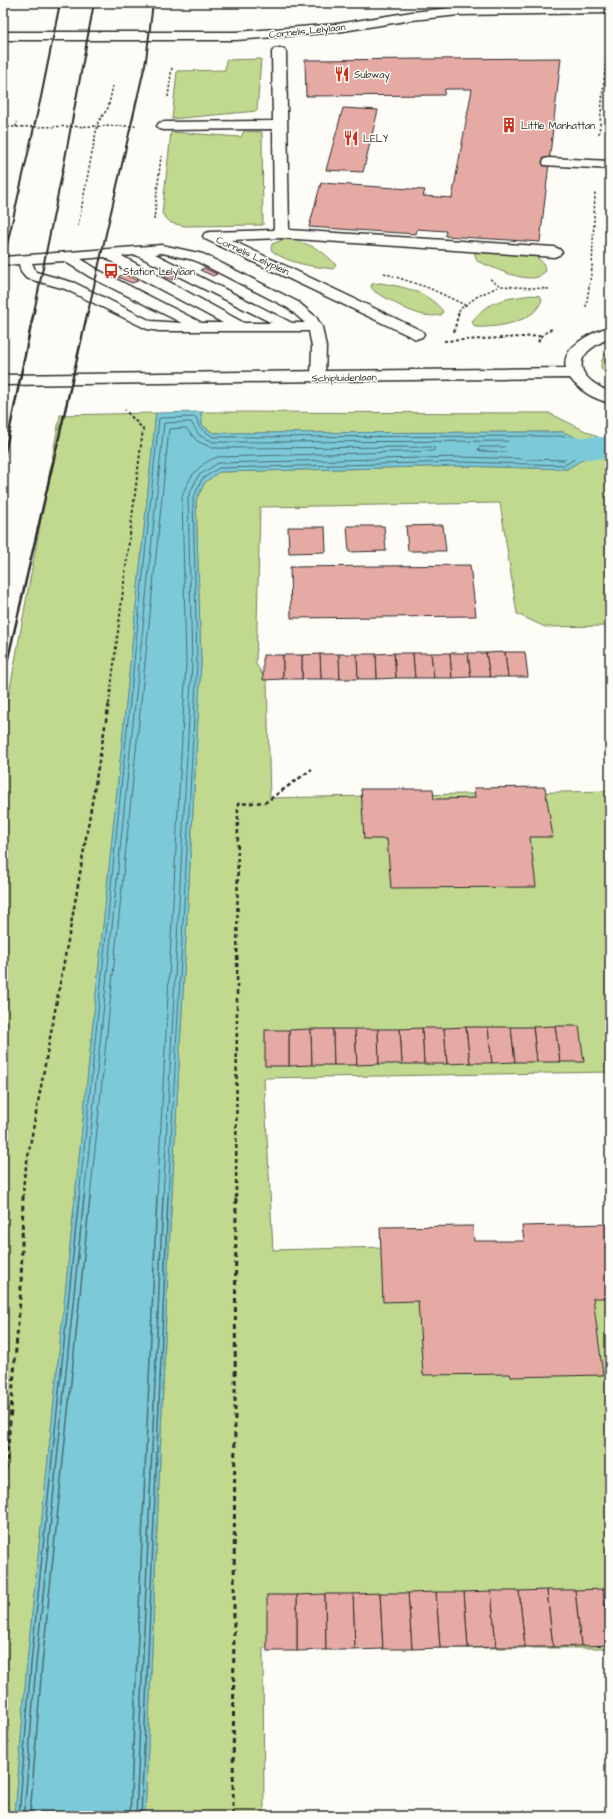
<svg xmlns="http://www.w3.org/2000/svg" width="613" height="1819" viewBox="0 0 613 1819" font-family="'Architects Daughter',sans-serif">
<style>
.green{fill:#c1d88f;stroke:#76825d}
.water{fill:#7ccad9;stroke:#5c8a93}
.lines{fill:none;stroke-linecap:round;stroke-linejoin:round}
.shore-far1{stroke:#4b6b71;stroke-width:1}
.shore{stroke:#4b6b71;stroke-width:1.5}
.canal{fill:#7ccad9;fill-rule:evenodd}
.building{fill:#e5aaa4;stroke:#2b2b2b}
.service-casing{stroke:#2b2b2b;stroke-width:3}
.pedestrian-casing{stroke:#2b2b2b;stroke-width:3}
.tertiary-casing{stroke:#2b2b2b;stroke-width:3}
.secondary-casing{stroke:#2b2b2b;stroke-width:3}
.path-far3{stroke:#2b2b2b;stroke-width:1.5;stroke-dasharray:2.5 2;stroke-linecap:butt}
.path-far2{stroke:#2b2b2b;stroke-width:2;stroke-dasharray:3 2.5;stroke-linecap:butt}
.path-far1{stroke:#2b2b2b;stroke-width:2.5;stroke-dasharray:4 3;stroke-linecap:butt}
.path{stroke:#2b2b2b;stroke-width:3;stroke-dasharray:5 4;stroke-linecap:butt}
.service{fill:#fdfcf7;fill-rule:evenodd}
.pedestrian{fill:#fdfcf7;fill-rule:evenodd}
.tertiary{fill:#fdfcf7;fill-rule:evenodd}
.secondary{fill:#fdfcf7;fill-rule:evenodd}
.rail-far1{stroke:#2b2b2b;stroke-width:2}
.rail{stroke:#2b2b2b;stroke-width:2.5}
.labels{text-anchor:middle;stroke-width:3;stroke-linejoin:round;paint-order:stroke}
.far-street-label{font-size:10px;fill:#2b2b2b;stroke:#fdfcf7}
.far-poi-label{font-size:10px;fill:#2b2b2b;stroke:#fdfcf7;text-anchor:start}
</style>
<rect width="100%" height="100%" fill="#fdfcf7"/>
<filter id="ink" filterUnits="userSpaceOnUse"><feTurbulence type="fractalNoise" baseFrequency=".025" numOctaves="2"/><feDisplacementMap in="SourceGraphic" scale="8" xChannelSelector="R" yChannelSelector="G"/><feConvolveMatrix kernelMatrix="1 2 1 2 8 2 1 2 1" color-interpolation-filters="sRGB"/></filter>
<g filter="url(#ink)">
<!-- green -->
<g class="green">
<path d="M261,59L257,111L172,119L177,71L225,70L226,60Z"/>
<path d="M244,131L262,132L263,225L185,226L171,223L162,214L171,132L241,137Z"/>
<path d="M285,239C306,242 323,249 336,265L333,269C312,266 288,264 271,250L272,244Z"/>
<path d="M481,250L536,256L543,263L546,271C543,273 540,276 538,277C522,282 492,267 477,261L474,252Z"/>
<path d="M380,283C405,287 426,291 443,311L441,315C418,320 395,302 375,292L371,287L372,284Z"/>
<path d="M533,295L540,296L542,299C536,323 495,328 475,327L472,322C486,300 509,298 533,295Z"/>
<path d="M610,351V379L601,368C601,360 603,355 610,351Z"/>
<path d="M201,412L549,413L600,438L590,444L563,432L213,433L202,425Z"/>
<path d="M156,413L27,1663L15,1816H3V727L60,415Z"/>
<path d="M593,453L605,459L610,475V626L545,627L517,614L500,503L260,507L256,664L267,682L270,798L610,791V1072L264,1078L273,1250L610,1241V1648H263L264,1816H145L168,1266L201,663L196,500L205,482L219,472L460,466L567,469Z"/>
</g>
<!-- water -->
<path class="water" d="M201,412L202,425L213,433L563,432L590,444L593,453L567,469L460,466L219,472L205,482L196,500L201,663L168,1266L145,1816H15L27,1663L156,413Z"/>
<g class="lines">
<!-- shore-far1 -->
<g class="shore-far1">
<path d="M480,447H560L566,451L562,454L480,451L478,449Z"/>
<path d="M79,1198L159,418L196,417L199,427L213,437L562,436L586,446L587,451L565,465L460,462L219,468L202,479L193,499L197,663L168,1198"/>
<path d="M84,1198L164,423L191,422L199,435L213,442L561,441L578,448V451L564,460L460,457L218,463L198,476L188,497L192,663L163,1198"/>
<path d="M90,1198L169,429L186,428L197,441L212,448L433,447L435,449L433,451L217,457C198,464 188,478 182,497L186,663L157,1198"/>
</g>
<!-- shore -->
<g class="shore">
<path d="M19,1816L31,1664L79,1197"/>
<path d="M24,1816L36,1664L84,1197"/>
<path d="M30,1816L42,1665L90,1197"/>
<path d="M130,1816L157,1197"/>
<path d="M136,1816L163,1197"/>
<path d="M141,1816L168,1197"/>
</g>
<!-- canal -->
<path class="canal" d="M523,437H610V459H523L509,456L504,448L509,440Z"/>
</g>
<!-- building -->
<g class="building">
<path d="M561,58L540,242L445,236L446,231L417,229L416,234L309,227L321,183L425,190L423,196L452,198L472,89H445L444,95L306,96L305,60Z"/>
<path d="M343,108L378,110L363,172L326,170Z"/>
<path d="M204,268L217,274L213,276L200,270Z"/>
<path d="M164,272L177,278L172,280L159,274Z"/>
<path d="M124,274L138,281L132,283L118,277Z"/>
<path d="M443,525L446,551H408L406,526Z"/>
<path d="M347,526H384L386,551L349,552Z"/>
<path d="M288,527H325L326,552L289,553Z"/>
<path d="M470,565L476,616L291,618L290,567Z"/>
<path d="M505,652L508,677H490L486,653Z"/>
<path d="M505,652H525L528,677H508Z"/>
<path d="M394,653H413L415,678H396Z"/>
<path d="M394,653L396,678L377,679L376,654Z"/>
<path d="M413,653H431L434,678H415Z"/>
<path d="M431,653H450L452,678H434Z"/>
<path d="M450,653H468L471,677L452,678Z"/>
<path d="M468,653H486L490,677H471Z"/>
<path d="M320,654H339L340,679H321Z"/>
<path d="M320,654L321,679H302V655Z"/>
<path d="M339,654H357L358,679H340Z"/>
<path d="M357,654H376L377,679H358Z"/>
<path d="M263,655H283V679L263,680Z"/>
<rect x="283" y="655" width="19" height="24"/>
<path d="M545,787L553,837H530L536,887L391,888L387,839H364L361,789H433L434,799H441L475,798L474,788Z"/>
<path d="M555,1026H579L584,1062H560Z"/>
<path d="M555,1026L560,1062H537L533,1027Z"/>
<path d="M466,1027L470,1063L447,1064L444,1028Z"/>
<path d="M466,1027H488L492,1063H470Z"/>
<path d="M488,1027H511L515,1062L492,1063Z"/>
<path d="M511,1027H533L537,1062H515Z"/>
<path d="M422,1028H444L447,1064H424Z"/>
<path d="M422,1028L424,1064H402L400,1029Z"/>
<path d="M311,1029L312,1065L289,1066V1030Z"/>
<path d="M311,1029H333L334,1065H312Z"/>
<path d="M333,1029H355L357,1065H334Z"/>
<path d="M355,1029H378L379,1064L357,1065Z"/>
<path d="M378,1029H400L402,1064H379Z"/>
<rect x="265" y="1030" width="24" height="36"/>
<path d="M609,1224L610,1298H593L603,1375L511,1377L510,1374L423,1375L418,1301L383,1302L380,1227L473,1226L474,1241H524L522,1226Z"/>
<path d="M603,1589L610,1645L581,1646L575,1590Z"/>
<path d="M603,1589H610V1645Z"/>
<path d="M547,1590L553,1647H525L519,1591Z"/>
<path d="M547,1590H575L581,1646L553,1647Z"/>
<path d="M491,1591H519L525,1647H496Z"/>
<path d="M491,1591L496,1647L468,1648L464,1592Z"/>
<path d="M436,1592H464L468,1648H440Z"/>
<path d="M436,1592L440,1648L412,1649L408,1593Z"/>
<path d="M380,1593L383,1649L355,1650L353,1594Z"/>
<path d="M380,1593H408L412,1649H383Z"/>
<path d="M325,1594L326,1650L297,1651V1595Z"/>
<path d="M325,1594H353L355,1650H326Z"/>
<rect x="267" y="1595" width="30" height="56"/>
</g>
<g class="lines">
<!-- service casing -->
<g class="service-casing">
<g id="service">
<path d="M549,158L610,161V169L544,165L543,162L544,159Z"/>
<path d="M162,245L203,254L298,302L316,317L322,327L326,347L325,377L323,380L318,381L313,380L311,377L312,347L309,331H159L147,329L65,289L26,278L21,272L19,264L3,265V257ZM162,253L194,260L288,308L305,323H292L155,254ZM136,255L272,323H244L122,256ZM105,257L124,270L223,323H202L100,271L81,259ZM64,261L90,277L182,323L151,321L75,283L36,272L32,263Z"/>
</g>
</g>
<!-- pedestrian casing -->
<g class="pedestrian-casing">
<path id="pedestrian" d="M279,48L284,49L286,52L289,230L554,247L559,249L562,252L559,255L554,257L282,238L231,240L422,331L424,334L422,337L416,339L205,239L203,236L205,233L210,232L274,230L273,129L164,130L159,129L157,126L159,123L164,122L273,121L272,52L274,49Z"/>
</g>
<!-- tertiary casing -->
<g class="tertiary-casing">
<path id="tertiary" d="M610,327V338C572,354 572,375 610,392V403C594,399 580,391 570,378L3,385V375L566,368C560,347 594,331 610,327Z"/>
</g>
<!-- secondary casing -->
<g class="secondary-casing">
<path id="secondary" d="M610,5V13L459,15L412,20L337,32L236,40H3V32H236L337,24L412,12L459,7Z"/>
</g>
<!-- path-far3 -->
<g class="path-far3">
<path d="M168,97L172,67"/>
<path d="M3,127L136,126"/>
<path d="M16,127L17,122"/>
<path d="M599,134L608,38"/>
<path d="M154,220L161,156"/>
<path d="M78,226L98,122L108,108L113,86"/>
<path d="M384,273L429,288L465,305"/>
<path d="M490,279L500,286L550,289"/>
<path d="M586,307L592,268L595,193"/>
<path d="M459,312L460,309L478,296L500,286"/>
</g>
<!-- path-far2 -->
<g class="path-far2">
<path d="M454,332L459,311"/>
<path d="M444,341L541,336"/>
<path d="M538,342L541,336L553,328"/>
<path d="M109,704L143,429L125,410"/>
</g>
<!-- path-far1 -->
<g class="path-far1">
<path d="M23,1198L24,1178L74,908L109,703"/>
<path d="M236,1198L238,804L266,802L312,769"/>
</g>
<!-- path -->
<g class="path">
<path d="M3,1506L21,1288L23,1197"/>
<path d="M233,1816L236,1197"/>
</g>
<!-- service -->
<use href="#service" class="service"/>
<!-- pedestrian -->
<use href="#pedestrian" class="pedestrian"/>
<!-- tertiary -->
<use href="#tertiary" class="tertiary"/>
<!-- secondary -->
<use href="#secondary" class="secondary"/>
<!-- rail-far1 -->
<g class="rail-far1">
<path d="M3,262L41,97L60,3"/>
<path d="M34,312L64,164L94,3"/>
<path d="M88,312L146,60L153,3"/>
</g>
<!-- rail -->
<g class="rail">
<path d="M3,462L34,311"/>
<path d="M3,680L88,311"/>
</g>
</g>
</g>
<!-- icons -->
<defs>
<g id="restaurant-bare" transform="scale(1.2)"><path d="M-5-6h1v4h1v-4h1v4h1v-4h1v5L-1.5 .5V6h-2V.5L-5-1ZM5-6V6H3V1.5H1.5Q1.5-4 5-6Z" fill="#c8321e" stroke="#fdfcf7" stroke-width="2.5" paint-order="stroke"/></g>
<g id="building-bare" transform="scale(1.2)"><path d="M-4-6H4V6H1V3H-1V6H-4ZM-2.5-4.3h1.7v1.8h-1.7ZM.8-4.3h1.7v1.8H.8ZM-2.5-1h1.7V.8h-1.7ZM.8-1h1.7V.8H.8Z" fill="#c8321e" stroke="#fdfcf7" stroke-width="2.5" paint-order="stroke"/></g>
<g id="bus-bare" transform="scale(1.2)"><path d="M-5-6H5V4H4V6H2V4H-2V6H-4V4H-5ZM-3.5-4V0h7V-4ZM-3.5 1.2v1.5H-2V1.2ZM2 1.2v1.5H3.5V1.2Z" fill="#c8321e" stroke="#fdfcf7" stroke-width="2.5" paint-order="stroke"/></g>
</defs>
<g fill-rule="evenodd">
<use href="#restaurant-bare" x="342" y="74"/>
<use href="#building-bare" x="509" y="125"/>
<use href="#restaurant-bare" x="351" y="138"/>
<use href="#bus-bare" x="111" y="271"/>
</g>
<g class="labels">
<!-- far-street labels -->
<g class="far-street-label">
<text transform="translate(307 30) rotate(-6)" y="4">Cornelis Lelylaan</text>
<text transform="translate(253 255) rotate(25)" y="4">Cornelis Lelyplein</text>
<text transform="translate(344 377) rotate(-1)" y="4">Schipluidenlaan</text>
</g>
<!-- far-poi labels -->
<g class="far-poi-label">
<text x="354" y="78">Subway</text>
<text x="521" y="129">Little Manhattan</text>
<text x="363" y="142">LELY</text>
<text x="123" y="275">Station Lelylaan</text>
</g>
</g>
<!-- margin -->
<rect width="613" height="1819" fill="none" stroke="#fdfcf7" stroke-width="16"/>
<rect x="8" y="8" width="597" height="1803" fill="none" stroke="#2b2b2b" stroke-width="1.5" filter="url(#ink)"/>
</svg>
